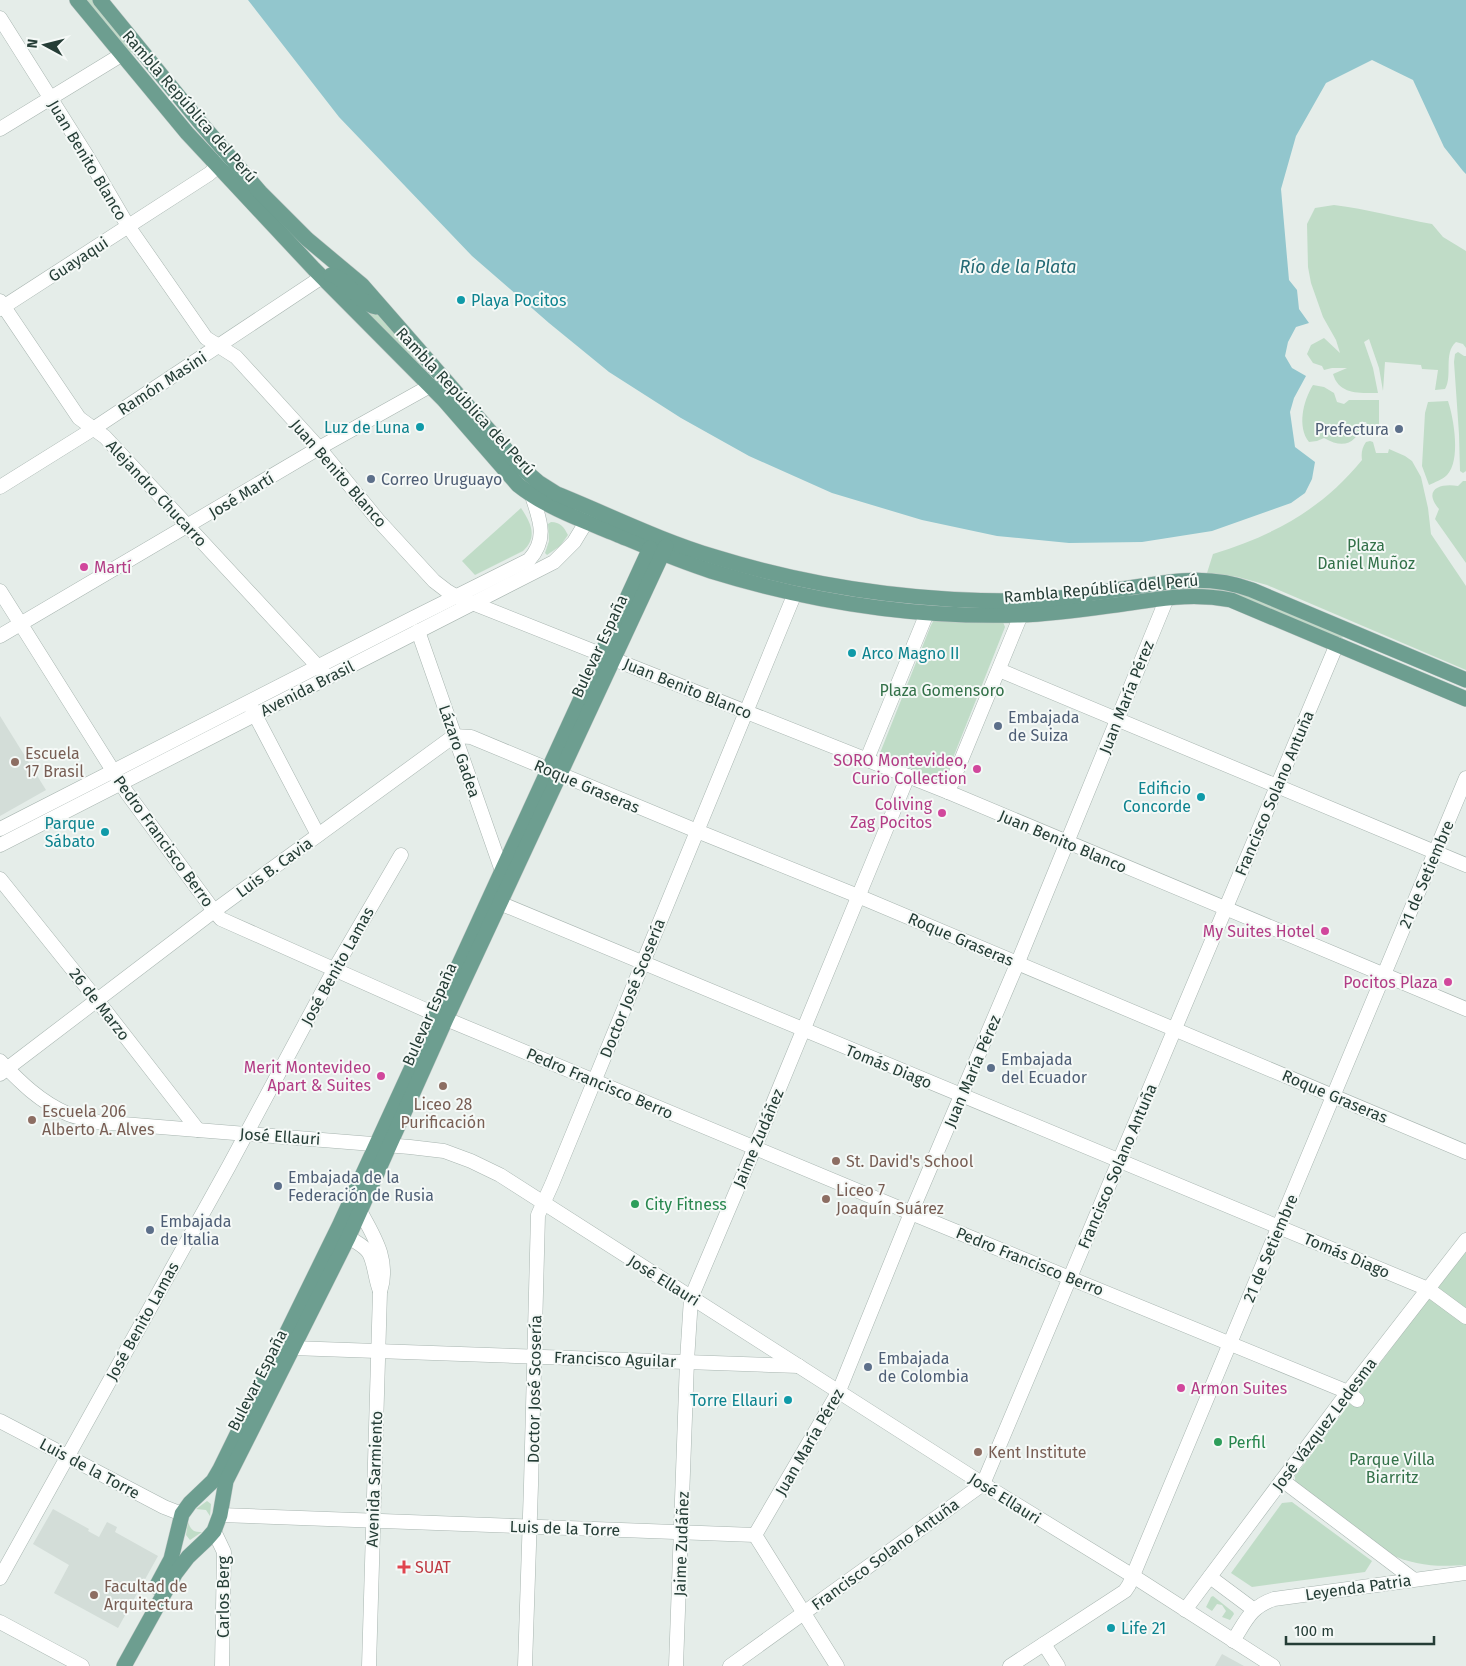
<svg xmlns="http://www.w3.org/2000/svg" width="1466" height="1666" viewBox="0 0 1466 1666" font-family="'Fira Sans',sans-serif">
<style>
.built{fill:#d3ddd8}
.green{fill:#c0dcc7}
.water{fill:#92c6cd}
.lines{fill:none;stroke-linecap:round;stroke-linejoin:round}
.minor-casing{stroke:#a8b5b0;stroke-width:15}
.major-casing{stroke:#c2c9c7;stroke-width:16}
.minor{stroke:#fff;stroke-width:14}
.major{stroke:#6d9e90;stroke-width:15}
.culture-dot{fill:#0f9aa8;stroke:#f5f9f7;stroke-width:2}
.service-dot{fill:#5c6f8a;stroke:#f5f9f7;stroke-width:2}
.hotel-dot{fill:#d1479c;stroke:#f5f9f7;stroke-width:2}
.education-dot{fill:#8d6e63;stroke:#f5f9f7;stroke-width:2}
.leisure-dot{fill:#2e9e5b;stroke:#f5f9f7;stroke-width:2}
.health-dot{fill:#e0444e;stroke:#f5f9f7;stroke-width:2}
.labels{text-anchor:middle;stroke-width:4;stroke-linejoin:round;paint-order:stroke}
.street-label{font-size:16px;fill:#253d36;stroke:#f5f9f7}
.culture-label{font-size:16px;fill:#0d838f;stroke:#f5f9f7;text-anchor:end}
.service-label{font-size:16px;fill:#4e5e75;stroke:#f5f9f7;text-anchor:start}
.park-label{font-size:16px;fill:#337149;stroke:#f5f9f7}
.hotel-label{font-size:16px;fill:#b23c85;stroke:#f5f9f7;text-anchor:end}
.education-label{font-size:16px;fill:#785e54;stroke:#f5f9f7;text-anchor:start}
.leisure-label{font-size:16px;fill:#27864d;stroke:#f5f9f7;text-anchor:start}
.health-label{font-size:16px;fill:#be3a42;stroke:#f5f9f7;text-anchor:start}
.water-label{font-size:18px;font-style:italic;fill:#246a75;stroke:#f5f9f7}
</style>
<rect width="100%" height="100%" fill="#e5ede9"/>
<!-- built -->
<g class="built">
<path d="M0,716L46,790L0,816Z"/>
<path d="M53,1509L89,1529L88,1531L99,1537L107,1522L117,1527L115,1532L158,1556L118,1628L54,1593L69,1565L33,1544Z"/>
<path d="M1222,1654L1244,1666H1215Z"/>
</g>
<!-- green -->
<g class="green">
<path d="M83,0H93L166,91L133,53L123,49Z"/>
<path d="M1334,205C1367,209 1399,218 1432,224L1443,237L1466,251V348L1463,344L1456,342C1443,353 1453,376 1445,389L1435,390L1438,370L1422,369L1421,365L1385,362L1383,391L1379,368L1369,339L1364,342L1373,368L1378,393C1360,393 1339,395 1333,374L1347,368H1332L1324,370L1322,366L1313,363L1307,354L1311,345L1324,338L1340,353L1336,340L1323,317L1311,283L1308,267L1307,224L1315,208Z"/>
<path d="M335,280L368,308L383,318L531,485L529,486Z"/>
<path d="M1458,352L1464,356H1466V471L1463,473L1460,471L1459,434L1454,362L1455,354Z"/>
<path d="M1313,385L1324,387L1334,393L1337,402L1344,404L1349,400H1379V433C1372,431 1368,428 1366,422H1364C1356,443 1345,450 1324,438L1317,441L1309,442C1297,427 1303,401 1313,385Z"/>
<path d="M1448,401C1454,419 1461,461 1447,475C1442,480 1435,482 1429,485L1422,466L1425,413L1428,402Z"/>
<path d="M1370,441L1373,442L1376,453H1388L1389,449L1405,456L1412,461L1421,477L1428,508L1431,534L1466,586V670L1267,585L1238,577L1207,573L1213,554C1274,535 1321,510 1362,460C1361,453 1362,448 1366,442Z"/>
<path d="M1463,481H1466V563L1435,519L1439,509C1422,489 1441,483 1458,486Z"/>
<path d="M521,508C531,523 538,537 523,551L475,575L462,561Z"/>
<path d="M551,522C560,522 564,527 568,535L560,546L547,555L545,553L549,541L548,524Z"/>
<path d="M1189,587L1239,591L1345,636L1339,639L1206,590L1190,589L1160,592V590Z"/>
<path d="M934,620L1003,622L1005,627L945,778L940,780L883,757L880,753L931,625Z"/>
<path d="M1466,1249V1565C1436,1567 1415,1566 1387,1553L1295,1483V1476Z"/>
<path d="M207,1501L211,1504L210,1516L206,1510L196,1509Z"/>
<path d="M1292,1502L1372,1561L1365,1572L1252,1587L1231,1573L1282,1503Z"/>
<path d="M188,1522C191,1530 193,1532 202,1532L190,1540L186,1535Z"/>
<path d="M1213,1596L1233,1612L1234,1614L1230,1620L1222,1617L1226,1611L1222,1605L1217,1604L1212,1611L1206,1607L1211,1597Z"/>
</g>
<!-- water -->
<path class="water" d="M248,0H1466V174L1463,171L1444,147L1413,80L1372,60L1326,83L1296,136L1281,189L1289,280L1297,290L1299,309L1309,323L1296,327L1288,342L1285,356L1292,368L1306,376L1294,398L1290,412L1295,447L1315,462L1312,479L1305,493L1291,503L1212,531L1142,542L1069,543L997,536L922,520L832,493L749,456L681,418L609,372L549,323L472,256L339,117Z"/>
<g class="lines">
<!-- minor casing -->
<g class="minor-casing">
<g id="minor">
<path d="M0,18L87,156L128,226L206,338L236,357L319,448L378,520L434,581L447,591L457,597L948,792L1466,1009"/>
<path d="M0,129L121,55"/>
<path d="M0,301L79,418L105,437L323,672"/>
<path d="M0,309L209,174L226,159"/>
<path d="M0,487L93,429L322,277"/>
<path d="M0,591L127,793L214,911L221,919L446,1019L911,1213L1348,1392L1357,1400"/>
<path d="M418,631L502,871"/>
<path d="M0,636L319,448L430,386"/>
<path d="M999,670L1466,865"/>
<path d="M251,707L318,835"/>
<path d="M867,759L927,613"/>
<path d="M948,792L1021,615"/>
<path d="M0,829L413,618L529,560C548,539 540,520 532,496"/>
<path d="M0,845L554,562L574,542L591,514"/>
<path d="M0,879L97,1000L198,1130"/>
<path d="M490,899L1428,1289L1466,1317"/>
<path d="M0,1061C20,1082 40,1102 68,1114C77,1118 89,1119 98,1122L410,1147L444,1151L471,1161L500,1175L983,1484L1133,1576L1273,1666"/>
<path d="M0,1074L214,911L454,736L471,737L697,831L858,896L1466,1152"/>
<path d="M360,1211C375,1238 390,1261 380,1292L369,1666"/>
<path d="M342,1229C348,1241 362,1242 369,1253C375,1264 375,1279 380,1291"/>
<path d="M284,1344L292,1348L799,1366"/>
<path d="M0,1421L164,1507L182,1514"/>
<path d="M1282,1480L1413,1579"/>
<path d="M220,1515L755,1535"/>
<path d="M214,1531L224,1552L222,1666"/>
<path d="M755,1535L839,1391L911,1213L1018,962L1167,598"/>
<path d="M755,1535L837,1666"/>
<path d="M1210,1577L1253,1609"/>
<path d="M0,1578L229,1166L334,970L401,855"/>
<path d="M1185,1610L1348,1392L1466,1240"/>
<path d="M0,1622L82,1666"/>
<path d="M1233,1641C1246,1621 1250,1607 1274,1599L1466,1573"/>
<path d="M1044,1644L1058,1666"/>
<path d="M525,1666L531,1485L538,1215L552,1184L795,593"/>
<path d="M676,1666L687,1361L691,1298L755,1147L908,776"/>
<path d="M730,1666L983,1484L1337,644"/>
<path d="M1010,1666L1125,1591L1129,1585L1466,778"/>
</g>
</g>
<!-- major casing -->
<g class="major-casing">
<g id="major">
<path d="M77,0L187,133L314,269L444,400L518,485C547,508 582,520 616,534C647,547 679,561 711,571C811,602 915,618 1020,615C1057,614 1093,608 1130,603C1166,598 1194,593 1231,600L1466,699"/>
<path d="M100,0L198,120L260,192L307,239L362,285L522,468L538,482L557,494C609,515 661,541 715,557C812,587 912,601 1013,601C1052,601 1091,593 1129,588C1173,581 1209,574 1252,590L1466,680"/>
<path d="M331,275C347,277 357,303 376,307"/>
<path d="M156,1587L171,1559L182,1514L190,1503L213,1481L220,1469L340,1224L650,548"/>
<path d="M124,1666L175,1574L188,1557L207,1539L214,1531L220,1515L226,1481L348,1238L446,1019L666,546"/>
</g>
</g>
<!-- minor -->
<use href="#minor" class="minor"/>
<!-- major -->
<use href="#major" class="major"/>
</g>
<!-- markers -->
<g class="culture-dot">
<circle cx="461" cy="300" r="5"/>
<circle cx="420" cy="427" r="5"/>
<circle cx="852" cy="653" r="5"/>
<circle cx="1201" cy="797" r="5"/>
<circle cx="105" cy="832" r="5"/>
<circle cx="788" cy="1400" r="5"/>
<circle cx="1111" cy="1628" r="5"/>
</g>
<g class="service-dot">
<circle cx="1399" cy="429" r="5"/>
<circle cx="371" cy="479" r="5"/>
<circle cx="998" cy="726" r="5"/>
<circle cx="991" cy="1068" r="5"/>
<circle cx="278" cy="1186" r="5"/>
<circle cx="150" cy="1230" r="5"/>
<circle cx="868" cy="1367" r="5"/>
</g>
<g class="hotel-dot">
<circle cx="84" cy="567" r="5"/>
<circle cx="977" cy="769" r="5"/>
<circle cx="942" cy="813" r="5"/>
<circle cx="1325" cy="931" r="5"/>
<circle cx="1448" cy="982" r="5"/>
<circle cx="381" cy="1076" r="5"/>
<circle cx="1181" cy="1388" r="5"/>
</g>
<g class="education-dot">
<circle cx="15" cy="762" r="5"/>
<circle cx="443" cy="1086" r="5"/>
<circle cx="32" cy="1120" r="5"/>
<circle cx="836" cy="1161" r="5"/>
<circle cx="826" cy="1199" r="5"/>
<circle cx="978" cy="1452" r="5"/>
<circle cx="94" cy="1595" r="5"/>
</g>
<g class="leisure-dot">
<circle cx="635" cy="1204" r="5"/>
<circle cx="1218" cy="1442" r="5"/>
</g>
<path class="health-dot" d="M401.5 1559.5h5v5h5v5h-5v5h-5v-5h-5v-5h5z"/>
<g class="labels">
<!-- street labels -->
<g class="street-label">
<text transform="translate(190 106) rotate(49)" y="6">Rambla República del Perú</text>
<text transform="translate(88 160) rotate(59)" y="6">Juan Benito Blanco</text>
<text transform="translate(78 259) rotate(-33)" y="6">Guayaqui</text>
<text transform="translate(162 383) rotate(-33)" y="6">Ramón Masini</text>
<text transform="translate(466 401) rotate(47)" y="6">Rambla República del Perú</text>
<text transform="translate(339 473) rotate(49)" y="6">Juan Benito Blanco</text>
<text transform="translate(157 493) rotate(47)" y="6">Alejandro Chucarro</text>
<text transform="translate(241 495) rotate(-31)" y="6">José Martí</text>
<text transform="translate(1101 588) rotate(-5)" y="6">Rambla República del Perú</text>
<text transform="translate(599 646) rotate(-65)" y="6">Bulevar España</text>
<text transform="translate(307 688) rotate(-27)" y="6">Avenida Brasil</text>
<text transform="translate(688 688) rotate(22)" y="6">Juan Benito Blanco</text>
<text transform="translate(1126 697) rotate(-68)" y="6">Juan María Pérez</text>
<text transform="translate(460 751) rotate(71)" y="6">Lázaro Gadea</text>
<text transform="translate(587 786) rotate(23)" y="6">Roque Graseras</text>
<text transform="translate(1274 793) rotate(-67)" y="6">Francisco Solano Antuña</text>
<text transform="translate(164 841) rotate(54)" y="6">Pedro Francisco Berro</text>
<text transform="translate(1063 841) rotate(23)" y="6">Juan Benito Blanco</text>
<text transform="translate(274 867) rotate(-36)" y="6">Luis B. Cavia</text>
<text transform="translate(1426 874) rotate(-67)" y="6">21 de Setiembre</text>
<text transform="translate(961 939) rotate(23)" y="6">Roque Graseras</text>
<text transform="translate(337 966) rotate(-61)" y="6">José Benito Lamas</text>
<text transform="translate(632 988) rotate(-68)" y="6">Doctor José Scosería</text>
<text transform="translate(100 1004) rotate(52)" y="6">26 de Marzo</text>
<text transform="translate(429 1014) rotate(-66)" y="6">Bulevar España</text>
<text transform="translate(889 1066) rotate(22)" y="6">Tomás Diago</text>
<text transform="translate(972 1071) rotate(-67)" y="6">Juan María Pérez</text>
<text transform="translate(600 1083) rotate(23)" y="6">Pedro Francisco Berro</text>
<text transform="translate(1335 1096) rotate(23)" y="6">Roque Graseras</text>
<text transform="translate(280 1136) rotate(4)" y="6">José Ellauri</text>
<text transform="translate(758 1138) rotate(-67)" y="6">Jaime Zudáñez</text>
<text transform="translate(1117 1166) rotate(-67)" y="6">Francisco Solano Antuña</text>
<text transform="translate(1270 1248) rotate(-67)" y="6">21 de Setiembre</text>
<text transform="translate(1347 1255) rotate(23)" y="6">Tomás Diago</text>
<text transform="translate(1030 1261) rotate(22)" y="6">Pedro Francisco Berro</text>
<text transform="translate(664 1280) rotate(32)" y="6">José Ellauri</text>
<text transform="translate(142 1321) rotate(-61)" y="6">José Benito Lamas</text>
<text transform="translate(615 1359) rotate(2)" y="6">Francisco Aguilar</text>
<text transform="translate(257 1380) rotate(-63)" y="6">Bulevar España</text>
<text transform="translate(534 1389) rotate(-89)" y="6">Doctor José Scosería</text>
<text transform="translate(1324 1424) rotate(-53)" y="6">José Vázquez Ledesma</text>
<text transform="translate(809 1442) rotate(-60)" y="6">Juan María Pérez</text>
<text transform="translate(90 1468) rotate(28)" y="6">Luis de la Torre</text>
<text transform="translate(374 1479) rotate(-88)" y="6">Avenida Sarmiento</text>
<text transform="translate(1005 1498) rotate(32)" y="6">José Ellauri</text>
<text transform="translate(565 1528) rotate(2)" y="6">Luis de la Torre</text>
<text transform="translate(681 1544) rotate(-88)" y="6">Jaime Zudáñez</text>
<text transform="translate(885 1554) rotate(-36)" y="6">Francisco Solano Antuña</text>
<text transform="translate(1358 1587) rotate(-8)" y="6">Leyenda Patria</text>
<text transform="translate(223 1597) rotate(-90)" y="6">Carlos Berg</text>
</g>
<!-- culture labels -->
<g class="culture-label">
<text x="471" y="306" text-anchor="start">Playa Pocitos</text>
<text x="410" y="433">Luz de Luna</text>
<text x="862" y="659" text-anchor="start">Arco Magno II</text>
<text x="1191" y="794">Edificio<tspan x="1191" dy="18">Concorde</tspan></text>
<text x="95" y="829">Parque<tspan x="95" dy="18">Sábato</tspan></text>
<text x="778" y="1406">Torre Ellauri</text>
<text x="1121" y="1634" text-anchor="start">Life 21</text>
</g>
<!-- service labels -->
<g class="service-label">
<text x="1389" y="435" text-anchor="end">Prefectura</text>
<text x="381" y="485">Correo Uruguayo</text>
<text x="1008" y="723">Embajada<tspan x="1008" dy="18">de Suiza</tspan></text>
<text x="1001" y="1065">Embajada<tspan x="1001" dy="18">del Ecuador</tspan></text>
<text x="288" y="1183">Embajada de la<tspan x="288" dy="18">Federación de Rusia</tspan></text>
<text x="160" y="1227">Embajada<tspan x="160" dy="18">de Italia</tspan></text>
<text x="878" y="1364">Embajada<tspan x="878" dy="18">de Colombia</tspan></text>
</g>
<!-- park labels -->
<g class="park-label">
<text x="1366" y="551">Plaza<tspan x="1366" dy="18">Daniel Muñoz</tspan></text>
<text x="942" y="696">Plaza Gomensoro</text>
<text x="1392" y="1465">Parque Villa<tspan x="1392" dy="18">Biarritz</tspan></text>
</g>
<!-- hotel labels -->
<g class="hotel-label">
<text x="94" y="573" text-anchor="start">Martí</text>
<text x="967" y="766">SORO Montevideo,<tspan x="967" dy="18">Curio Collection</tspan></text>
<text x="932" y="810">Coliving<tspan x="932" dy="18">Zag Pocitos</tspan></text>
<text x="1315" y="937">My Suites Hotel</text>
<text x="1438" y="988">Pocitos Plaza</text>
<text x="371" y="1073">Merit Montevideo<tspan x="371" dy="18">Apart &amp; Suites</tspan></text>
<text x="1191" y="1394" text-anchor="start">Armon Suites</text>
</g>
<!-- education labels -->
<g class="education-label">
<text x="25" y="759">Escuela<tspan x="25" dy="18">17 Brasil</tspan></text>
<text x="443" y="1110" text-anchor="middle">Liceo 28<tspan x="443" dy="18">Purificación</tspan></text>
<text x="42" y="1117">Escuela 206<tspan x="42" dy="18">Alberto A. Alves</tspan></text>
<text x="846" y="1167">St. David's School</text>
<text x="836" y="1196">Liceo 7<tspan x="836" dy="18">Joaquín Suárez</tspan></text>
<text x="988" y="1458">Kent Institute</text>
<text x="104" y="1592">Facultad de<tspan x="104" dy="18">Arquitectura</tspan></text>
</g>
<!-- leisure labels -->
<g class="leisure-label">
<text x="645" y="1210">City Fitness</text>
<text x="1228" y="1448">Perfil</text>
</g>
<!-- health labels -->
<g class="health-label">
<text x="415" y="1573">SUAT</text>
</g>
<!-- water labels -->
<g class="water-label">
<text x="1018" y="273">Río de la Plata</text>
</g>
</g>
<!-- north arrow -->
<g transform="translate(45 45) rotate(277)" stroke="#f5f9f7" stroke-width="4" paint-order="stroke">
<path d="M0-4L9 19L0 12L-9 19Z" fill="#253d36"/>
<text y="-8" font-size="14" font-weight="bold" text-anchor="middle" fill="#253d36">N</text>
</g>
<!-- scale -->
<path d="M1286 1636v8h148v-8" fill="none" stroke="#253d36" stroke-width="2.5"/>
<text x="1294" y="1636" font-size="15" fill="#253d36" stroke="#f5f9f7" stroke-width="4" paint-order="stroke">100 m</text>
</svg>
